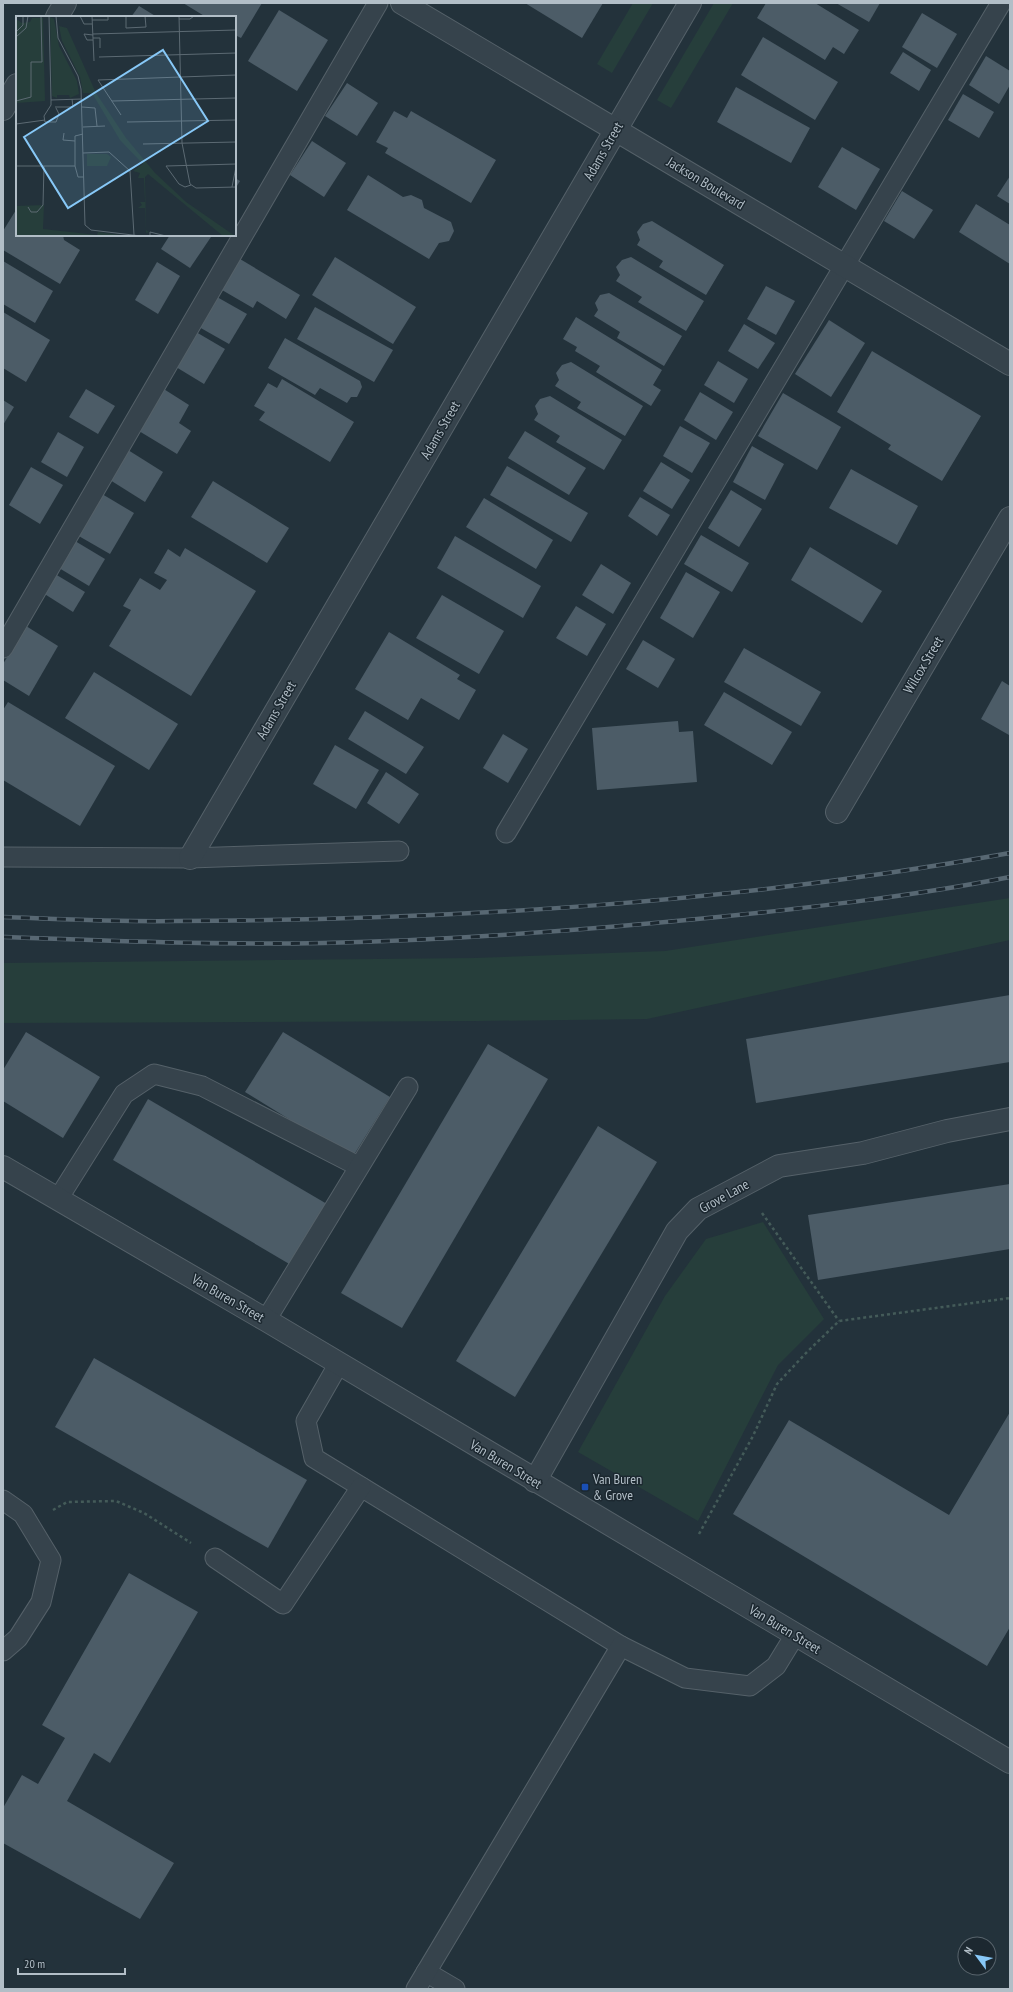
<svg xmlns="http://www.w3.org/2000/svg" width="1013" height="1992" viewBox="0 0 1013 1992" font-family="'PT Sans Narrow',sans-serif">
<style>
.green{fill:#263e3b}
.building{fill:#4c5c67}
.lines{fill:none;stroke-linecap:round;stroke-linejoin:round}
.service-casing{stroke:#556169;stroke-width:21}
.minor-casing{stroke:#556169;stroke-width:24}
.tertiary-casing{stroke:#556169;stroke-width:24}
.path{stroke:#445b59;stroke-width:2.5;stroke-dasharray:3 3;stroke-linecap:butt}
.service{stroke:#36434c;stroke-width:19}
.minor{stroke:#36434c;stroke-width:22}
.tertiary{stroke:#36434c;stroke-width:22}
.rail-casing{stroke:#586873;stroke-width:4.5}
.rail{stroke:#1c2830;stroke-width:3;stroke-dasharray:9;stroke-linecap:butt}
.transit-dot{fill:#1a4fb4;stroke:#1c2830;stroke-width:1.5}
.labels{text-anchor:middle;stroke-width:3;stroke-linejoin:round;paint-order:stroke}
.street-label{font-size:14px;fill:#b2bec7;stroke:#1c2830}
.poi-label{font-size:14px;fill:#b2bec7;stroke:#1c2830;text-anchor:start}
.inset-road{fill:none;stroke:#5c6a73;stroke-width:1}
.view{fill:#87c8f7;fill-opacity:0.15;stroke:#87c8f7;stroke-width:2}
.inset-edge{fill:none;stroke:#b2bec7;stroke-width:2}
</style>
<rect width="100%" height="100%" fill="#23323b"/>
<!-- green -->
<g class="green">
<path d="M633,3H653L612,73L597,64Z"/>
<path d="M714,3H733L671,108L657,100Z"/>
<path d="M1010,898V940L647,1019L477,1021L3,1023V963L474,958L665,951Z"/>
<path d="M763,1222L824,1319L778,1365L698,1521L578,1452L665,1296L706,1239Z"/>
</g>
<!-- building -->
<g class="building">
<path d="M183,3H262L241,38L235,35V17H206Z"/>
<path d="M525,3H603L582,38Z"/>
<path d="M766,3H815L859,30L844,54L833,47L825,60L757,18Z"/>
<path d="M836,3H880L869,22Z"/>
<path d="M139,6L157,17H131Z"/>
<path d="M279,10L328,40L297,91L248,61Z"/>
<path d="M922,13L957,34L937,68L902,47Z"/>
<path d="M763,37L838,82L815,120L741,75Z"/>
<path d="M903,52L931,70L919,91L890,73Z"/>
<path d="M986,56L1010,71V85L999,104L969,85Z"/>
<path d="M347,83L378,103L357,136L325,116Z"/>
<path d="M736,87L810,128L791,163L717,122Z"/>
<path d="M963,94L994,112L979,138L948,120Z"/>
<path d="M394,111L407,118L411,111L496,160L471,203L385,153L388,148L376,142Z"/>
<path d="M312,141L346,163L324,197L290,175Z"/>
<path d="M842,147L880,169L856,210L818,187Z"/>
<path d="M368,175L403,197L411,195L422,200L424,208L451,222L454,231L449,241L439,243L429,259L347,210Z"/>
<path d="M1010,176V204L997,196Z"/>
<path d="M235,178L240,181L235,189Z"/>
<path d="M902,191L933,210L914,239L884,221Z"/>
<path d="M976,204L1010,225V264L959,232Z"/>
<path d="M16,210L17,235H63L64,240L80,250L60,284L3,250V231Z"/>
<path d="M652,221L724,265L706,295L659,267L663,261L637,245L640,240L637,232L643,224Z"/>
<path d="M170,235H208L211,237L190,268L161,249Z"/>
<path d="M335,257L416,307L393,344L312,295Z"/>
<path d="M631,257L704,301L686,331L638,302L642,297L616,281L620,275L616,267L622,260Z"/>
<path d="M240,259L300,295L286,319L257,301L253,308L222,290Z"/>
<path d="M3,261L53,291L35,323L3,304Z"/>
<path d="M157,262L180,276L158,314L135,300Z"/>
<path d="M766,286L795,301L776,335L747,319Z"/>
<path d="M609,293L682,336L664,366L617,338L620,332L594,316L598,310L595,303L600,295Z"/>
<path d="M217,297L247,314L229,344L199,327Z"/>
<path d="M315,307L393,350L374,382L297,339Z"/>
<path d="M3,312L50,340L26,382L3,368Z"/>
<path d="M576,317L662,370L653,385L661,390L651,406L596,372L600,366L575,351L577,347L563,339Z"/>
<path d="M829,320L865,343L831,397L795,374Z"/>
<path d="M744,324L775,343L758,369L728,351Z"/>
<path d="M196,332L225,349L204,384L176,367Z"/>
<path d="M285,338L360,381L362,387L357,397H351L347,403L320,388L315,395L268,368Z"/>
<path d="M872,351L981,416L942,481L888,449L891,445L837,412Z"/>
<path d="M718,361L748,379L734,403L704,385Z"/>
<path d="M571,362L643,406L625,436L577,408L581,402L555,386L559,380L556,373L562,365Z"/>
<path d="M282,379L354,422L330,462L259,420L265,412L254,406L268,383L277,388Z"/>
<path d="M159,386L189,405L179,423L191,431L177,454L134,428Z"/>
<path d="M86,389L115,406L98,434L69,417Z"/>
<path d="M700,392L733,412L716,440L684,420Z"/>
<path d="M783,393L841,427L817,470L758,436Z"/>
<path d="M550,396L622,440L604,470L556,442L560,436L534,420L538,414L535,406L540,399Z"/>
<path d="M3,400L14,407L3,425Z"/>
<path d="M680,426L710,443L692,473L663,456Z"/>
<path d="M525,431L586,468L569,495L508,458Z"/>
<path d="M58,432L84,447L67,477L41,462Z"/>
<path d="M752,446L784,464L765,500L733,482Z"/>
<path d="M128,450L163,472L145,502L110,480Z"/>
<path d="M661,462L690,480L672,509L643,491Z"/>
<path d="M507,466L588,513L571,542L490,495Z"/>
<path d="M31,467L63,485L40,524L9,505Z"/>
<path d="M851,469L918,506L897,545L829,508Z"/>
<path d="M213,481L289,528L267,563L191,517Z"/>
<path d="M731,490L762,509L739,547L708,528Z"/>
<path d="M102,494L134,513L110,554L77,535Z"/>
<path d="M640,497L670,515L657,536L628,516Z"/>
<path d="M484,498L553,540L536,569L466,527Z"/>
<path d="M701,535L749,563L732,592L684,564Z"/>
<path d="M455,536L541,586L523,618L437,568Z"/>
<path d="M75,541L105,559L89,586L59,568Z"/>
<path d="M810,547L882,591L862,623L791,580Z"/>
<path d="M185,548L256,591L191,696L109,646L131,610L123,606L140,578L160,590L167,580L154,573L168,549L180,557Z"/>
<path d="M601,564L631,583L613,614L582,595Z"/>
<path d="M686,572L720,592L693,638L660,618Z"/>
<path d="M55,574L85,592L73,612L43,593Z"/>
<path d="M442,595L504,631L479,674L416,638Z"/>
<path d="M576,606L606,624L587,656L556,638Z"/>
<path d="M26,626L58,646L29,696L3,680V664Z"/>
<path d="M389,632L460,675L457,679L476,690L459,720L421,698L408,720L355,689Z"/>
<path d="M643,640L675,659L658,688L626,669Z"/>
<path d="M744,648L821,692L801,726L724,682Z"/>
<path d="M94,672L178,724L149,770L65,718Z"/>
<path d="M1002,681L1010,686L1009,735L981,719Z"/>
<path d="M724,692L792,732L772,765L704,725Z"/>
<path d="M8,702L115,766L80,826L3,780V710Z"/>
<path d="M365,711L424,747L406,774L348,739Z"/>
<path d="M678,721L679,732L693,731L697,782L597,790L592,728Z"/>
<path d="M503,734L528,749L508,783L483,768Z"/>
<path d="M335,745L379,770L356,809L313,784Z"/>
<path d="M386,772L419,794L399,824L367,803Z"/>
<path d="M1010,995V1062L756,1103L746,1039Z"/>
<path d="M26,1032L100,1077L63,1138L3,1101V1070Z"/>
<path d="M283,1032L390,1097L352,1158L245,1092Z"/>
<path d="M488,1044L548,1079L402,1328L341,1293Z"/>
<path d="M148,1099L327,1204L291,1265L113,1160Z"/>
<path d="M598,1126L657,1162L515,1397L456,1361Z"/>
<path d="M1010,1184V1249L818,1280L808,1215Z"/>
<path d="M94,1358L307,1480L268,1548L55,1427Z"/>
<path d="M1010,1412V1627L987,1666L733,1514L789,1420L949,1515Z"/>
<path d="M129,1573L198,1612L110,1763L94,1753L67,1801L174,1863L140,1919L3,1843V1808L22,1775L38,1784L65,1738L42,1725Z"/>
</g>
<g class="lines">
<!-- service casing -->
<g class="service-casing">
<g id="service">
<path d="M3,648L378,3"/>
<path d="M506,833L1001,3"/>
<path d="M3,857L190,858L399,851"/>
<path d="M58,1199L124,1094L154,1074L202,1086L358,1166"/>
<path d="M266,1320L408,1087"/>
<path d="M338,1365L306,1421L314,1458L621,1646"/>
<path d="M3,1500L23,1514L51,1560L41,1602L18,1638L3,1651"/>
<path d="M215,1558L283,1604L361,1487"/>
<path d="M426,1972L455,1989"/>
<path d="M416,1989L621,1646L685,1678L750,1686L776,1666L795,1635"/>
</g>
</g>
<!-- minor casing -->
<g class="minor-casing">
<g id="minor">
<path d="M57,17L65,3"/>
<path d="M3,109L17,85"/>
<path d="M837,812L1010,518"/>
<path d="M190,858L690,3"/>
<path d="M3,1167L266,1320L1010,1762"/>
<path d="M535,1481L677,1231L698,1209L779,1166L863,1153L947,1131L1010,1119"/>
</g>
</g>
<!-- tertiary casing -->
<g class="tertiary-casing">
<path id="tertiary" d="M402,3L1010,364"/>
</g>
<!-- path -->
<g class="path">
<path d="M762,1213L839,1321"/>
<path d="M53,1510L67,1502L116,1501L144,1513L191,1543"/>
<path d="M699,1534L753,1436L777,1384L806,1353L839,1321L1010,1298"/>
</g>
<!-- service -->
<use href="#service" class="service"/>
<!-- minor -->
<use href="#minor" class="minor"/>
<!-- tertiary -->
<use href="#tertiary" class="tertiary"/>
<!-- rail casing -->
<g class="rail-casing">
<g id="rail">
<path d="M3,917C60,919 118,922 176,921C455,920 735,903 1010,853"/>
<path d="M3,937C110,941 216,945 323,943C455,940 587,930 718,917C816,907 914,896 1010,877"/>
</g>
</g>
<!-- rail -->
<use href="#rail" class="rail"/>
</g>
<!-- markers -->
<rect class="transit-dot" x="581" y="1483" width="8" height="8" rx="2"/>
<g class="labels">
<!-- street labels -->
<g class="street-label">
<text transform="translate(603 151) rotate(-60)" y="5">Adams Street</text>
<text transform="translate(706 183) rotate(31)" y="5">Jackson Boulevard</text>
<text transform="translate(440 430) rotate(-60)" y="5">Adams Street</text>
<text transform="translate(923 665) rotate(-59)" y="5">Wilcox Street</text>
<text transform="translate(276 710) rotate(-60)" y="5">Adams Street</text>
<text transform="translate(724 1196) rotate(-29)" y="5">Grove Lane</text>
<text transform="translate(228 1298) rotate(30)" y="5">Van Buren Street</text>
<text transform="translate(506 1464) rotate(31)" y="5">Van Buren Street</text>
<text transform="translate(785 1629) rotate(31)" y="5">Van Buren Street</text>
</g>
<!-- poi labels -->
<g class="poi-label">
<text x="593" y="1484">Van Buren<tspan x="593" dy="16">&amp; Grove</tspan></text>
</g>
</g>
<!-- overview -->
<g transform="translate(16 16)">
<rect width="220" height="220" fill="#23323b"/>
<path d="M34,1L38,3L43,30L61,65L63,78L54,82L53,79H41V82L36,80ZM16,2H27L29,85L0,87V3L6,7L14,6ZM43,10L51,12L80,77L110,122L139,157L170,186L219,220H207L132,158L129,161L130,214L133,216L130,217L129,192H122L126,189L124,186H129L128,162H122L124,157L117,155L127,148L104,124L76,77H67L64,61L46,25ZM71,138H91L95,141L91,150H71ZM28,189L27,213L81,219L82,216L112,220H0V190Z" fill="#263e3b"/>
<path class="inset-road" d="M33,0L35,84M40,0L42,22L62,60L65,73L69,209L75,214L125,220M64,0L68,8H76M76,0L78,45M110,0V12L130,11L129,0M163,0L166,127L174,168L180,172L220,171M163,3H174L178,0M76,4H92V0M0,16L7,9V0M77,18L220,14M77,19L68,18L71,24H77M0,21L10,12L12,0M77,22H84V32M83,41L220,37M0,85L15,81V46H26L25,0M96,85L220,82M39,91H57L56,83M66,91L79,92L81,110M40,92L43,98L40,106H29L28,100L35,89V84L66,83M105,99L82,64L220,59M111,106L220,104M0,108L29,104M67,111L89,110M48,117L47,124L59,125M127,128L220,126M67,137L93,136L114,155L118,219M0,150H59L62,161H68M59,150V120L67,118M150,150L220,148M150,150L163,168L169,171L175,169M216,171L220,151M12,191L15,196H21L27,189L28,150M134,220V216L150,220"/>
<path class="view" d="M147,34L192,105L52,192L8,121Z"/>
<rect width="220" height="220" class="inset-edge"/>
</g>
<!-- border -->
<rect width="1013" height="1992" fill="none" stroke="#b2bec7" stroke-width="8"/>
<!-- north arrow -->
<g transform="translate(977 1956) rotate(302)"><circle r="19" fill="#1c2830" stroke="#58646c"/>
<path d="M0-3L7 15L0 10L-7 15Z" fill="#87c8f7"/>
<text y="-6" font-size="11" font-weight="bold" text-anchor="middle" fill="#b2bec7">N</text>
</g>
<!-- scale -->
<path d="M18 1968v6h107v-6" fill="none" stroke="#b2bec7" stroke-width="2"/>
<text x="24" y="1968" font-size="12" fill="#b2bec7" stroke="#1c2830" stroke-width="3" paint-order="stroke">20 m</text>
</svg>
